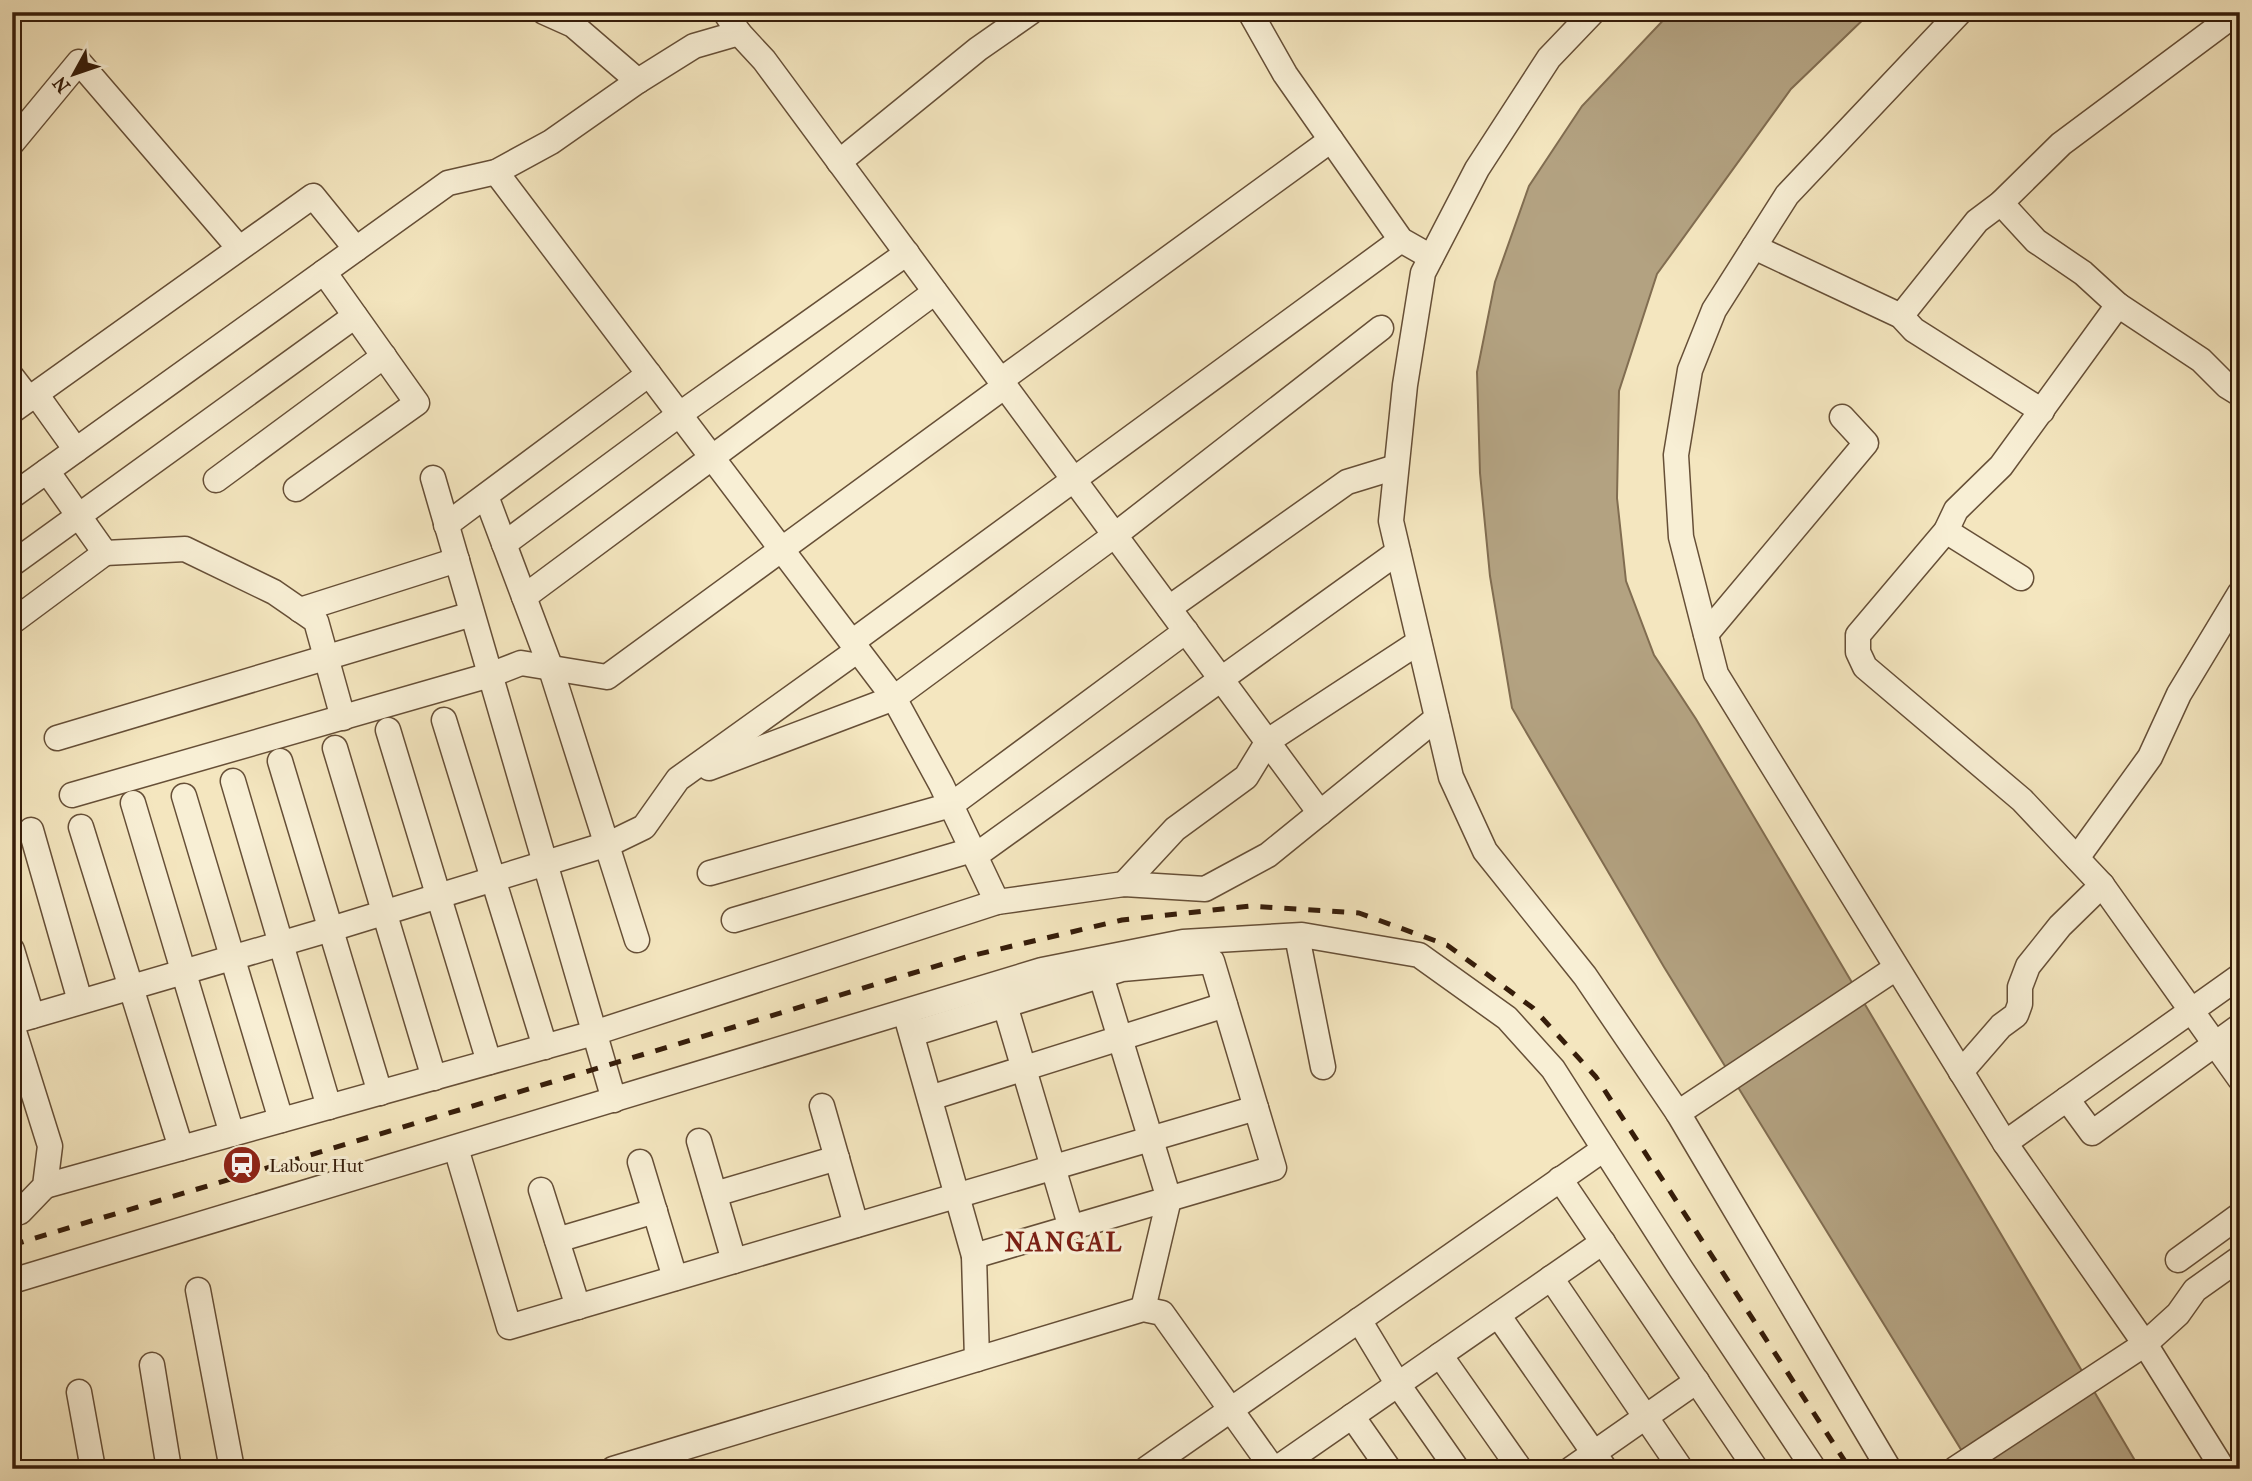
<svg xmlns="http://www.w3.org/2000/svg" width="2252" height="1481" viewBox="0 0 2252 1481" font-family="'IM FELL French Canon',serif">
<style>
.water{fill:#b3a281;stroke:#816d51;stroke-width:2}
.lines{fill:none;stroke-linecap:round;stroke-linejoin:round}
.minor-casing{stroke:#664f37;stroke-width:27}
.minor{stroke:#f8efd5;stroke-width:24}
.rail{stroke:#361d0a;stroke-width:5;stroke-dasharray:12 12;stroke-linecap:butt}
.labels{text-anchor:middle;stroke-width:6;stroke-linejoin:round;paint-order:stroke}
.poi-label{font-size:19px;fill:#361d0a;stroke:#f8efd5;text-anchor:start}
.district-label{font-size:26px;font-weight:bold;letter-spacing:2px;fill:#7a1f14;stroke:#f8efd5}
</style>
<rect width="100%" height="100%" fill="#f4e6bf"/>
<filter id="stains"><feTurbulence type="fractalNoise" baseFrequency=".00286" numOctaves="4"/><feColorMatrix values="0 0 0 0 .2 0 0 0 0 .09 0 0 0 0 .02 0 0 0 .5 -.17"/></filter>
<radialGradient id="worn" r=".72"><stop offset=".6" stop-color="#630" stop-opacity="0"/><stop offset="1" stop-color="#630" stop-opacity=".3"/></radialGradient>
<!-- water -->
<path class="water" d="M1671,12H1871L1791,89L1657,274L1619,391L1617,498L1626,581L1654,655L1696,719L2140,1469H1973L1664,967L1512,708L1490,576L1480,473L1477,372L1495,282L1529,186L1582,106Z"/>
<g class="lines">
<!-- minor casing -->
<g class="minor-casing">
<g id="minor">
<path d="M544,12L573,25L638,81"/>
<path d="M725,12L739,33"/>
<path d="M1250,12L1285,74L1401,240L1431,257"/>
<path d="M1593,12L1549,58L1477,169L1423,273L1405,385L1391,521L1451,777L1485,851L1585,976L1678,1113L1889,1469"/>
<path d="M1960,12L1787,195L1714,310L1690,370L1676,455L1681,537L1716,674L2005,1143L2145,1344L2223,1469"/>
<path d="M12,143L79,62L239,248"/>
<path d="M839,162L978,49L1031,12"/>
<path d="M496,172L894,698L941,784L997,902"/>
<path d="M2001,203L2036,241L2083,273L2118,305L2201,360L2227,386L2240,394"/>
<path d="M1754,247L1901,316L1914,330L2042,411"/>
<path d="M2118,305L2001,466L1956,510L1946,531L1858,635V652L1865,667L2022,800L2102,885L2240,1079"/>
<path d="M1901,316L1977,221L2001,203L2061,144L2238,12"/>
<path d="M12,377L29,399"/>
<path d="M1001,380L1331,140"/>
<path d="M36,394L76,450"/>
<path d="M12,411L313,196L356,249"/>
<path d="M47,471L105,553L185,549L274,592L316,621L343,718"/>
<path d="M433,478L614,1100"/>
<path d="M216,480L384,356"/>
<path d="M296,489L417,403L324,272"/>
<path d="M12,496L448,183L496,172L551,142L638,81L694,46L739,33L764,60L1320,813"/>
<path d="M486,496L550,666L637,940"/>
<path d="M446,525L649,374"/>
<path d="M1946,531L2021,578"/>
<path d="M504,544L680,414L907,253"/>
<path d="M12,564L355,316"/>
<path d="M524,597L935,292"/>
<path d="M1169,608L1347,482L1396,467"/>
<path d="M300,610L457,560"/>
<path d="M12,622L105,553"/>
<path d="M1706,634L1866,443L1842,417"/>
<path d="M852,642L1401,240"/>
<path d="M444,720L545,1047"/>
<path d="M388,730L489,1062"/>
<path d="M57,738L472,614"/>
<path d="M335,748L434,1078"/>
<path d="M280,761L380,1093"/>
<path d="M709,768L894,698L1115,535L1381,328"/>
<path d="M233,781L329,1107"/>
<path d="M72,795L490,675L521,663L607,677L1005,386"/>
<path d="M184,796L281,1120"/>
<path d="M133,803L232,1134"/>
<path d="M81,827L181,1148"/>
<path d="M31,830L80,1001"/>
<path d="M975,856L1398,552"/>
<path d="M2077,858L2150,757L2179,694L2240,593"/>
<path d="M710,873L951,805L1186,631"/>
<path d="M1124,884L1175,829L1246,777L1268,741L1419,642"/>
<path d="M734,920L972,850"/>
<path d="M1297,936L1323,1067"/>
<path d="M12,950L32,1016"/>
<path d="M1101,976L1169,1199L1143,1309"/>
<path d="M1005,1005L1071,1228"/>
<path d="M907,1019L974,1256L977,1359"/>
<path d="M12,1022L331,929L611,843L644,827L678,779L858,650"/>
<path d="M12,1025L50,1146L45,1186L20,1212L12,1214"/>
<path d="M912,1034L1122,969L1212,961L1274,1168L974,1256"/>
<path d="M1961,1072L2001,1026L2016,1015L2020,1004V987L2028,966L2060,926L2102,885"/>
<path d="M930,1098L1225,1005"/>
<path d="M2067,1099L2092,1133L2240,1026"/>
<path d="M822,1106L856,1225"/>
<path d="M1678,1113L1896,968"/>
<path d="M699,1141L734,1261"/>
<path d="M2005,1143L2240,976"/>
<path d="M456,1148L509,1327L1256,1108"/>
<path d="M640,1162L675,1278"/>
<path d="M1560,1179L1756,1469"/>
<path d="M45,1186L594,1033L997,902L1124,884L1205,889L1268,855L1437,718"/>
<path d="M541,1190L578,1307"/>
<path d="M715,1194L837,1158"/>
<path d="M557,1240L655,1211"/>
<path d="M2178,1260L2240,1215"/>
<path d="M1551,1278L1681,1469"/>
<path d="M12,1281L1042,970L1183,942L1302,935L1419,955L1507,1018L1553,1069L1681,1269L1814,1469"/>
<path d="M198,1290L232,1469"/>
<path d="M1498,1315L1605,1469"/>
<path d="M1359,1320L1397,1383L1457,1469"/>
<path d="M1440,1355L1520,1469"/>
<path d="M152,1365L169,1469"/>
<path d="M79,1392L93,1469"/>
<path d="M1352,1416L1389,1469"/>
<path d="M613,1469L1143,1309L1162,1313L1273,1469"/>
<path d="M1146,1469L1604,1149"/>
<path d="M1276,1469L1603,1242"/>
<path d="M1571,1469L1697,1381"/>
<path d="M1955,1469L2145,1344L2178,1314L2195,1290L2240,1258"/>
</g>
</g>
<!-- minor -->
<use href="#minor" class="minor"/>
<!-- rail -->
<path class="rail" d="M12,1245L966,957L1122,920L1250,906L1359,913L1447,945L1533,1008L1596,1077L1850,1469"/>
</g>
<!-- icons -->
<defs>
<g id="station-disc" transform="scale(2.0125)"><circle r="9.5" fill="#8f2418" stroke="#f8efd5"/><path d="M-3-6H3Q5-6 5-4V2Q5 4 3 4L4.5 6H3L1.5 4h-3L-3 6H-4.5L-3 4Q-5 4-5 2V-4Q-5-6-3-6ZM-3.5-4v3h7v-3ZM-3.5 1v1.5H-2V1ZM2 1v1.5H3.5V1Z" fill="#fff"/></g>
</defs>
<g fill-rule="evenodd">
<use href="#station-disc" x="242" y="1165"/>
</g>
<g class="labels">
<!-- poi labels -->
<g class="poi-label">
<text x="269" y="1172">Labour Hut</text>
</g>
<!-- district labels -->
<g class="district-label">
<text x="1064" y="1251">NANGAL</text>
</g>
</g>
<!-- margin -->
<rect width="2252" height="1481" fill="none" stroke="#f4e6bf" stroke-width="42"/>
<rect x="14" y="14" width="2224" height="1453" fill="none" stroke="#361d0a" stroke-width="3.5"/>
<rect x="21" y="21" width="2210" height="1439" fill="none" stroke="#361d0a" stroke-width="2"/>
<!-- north arrow -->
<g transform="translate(74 74) rotate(230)" stroke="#f8efd5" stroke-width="5" paint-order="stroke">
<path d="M0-5L12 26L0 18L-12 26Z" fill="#361d0a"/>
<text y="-10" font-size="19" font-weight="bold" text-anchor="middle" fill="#361d0a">N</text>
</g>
<rect width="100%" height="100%" filter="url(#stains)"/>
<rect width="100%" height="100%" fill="url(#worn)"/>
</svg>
